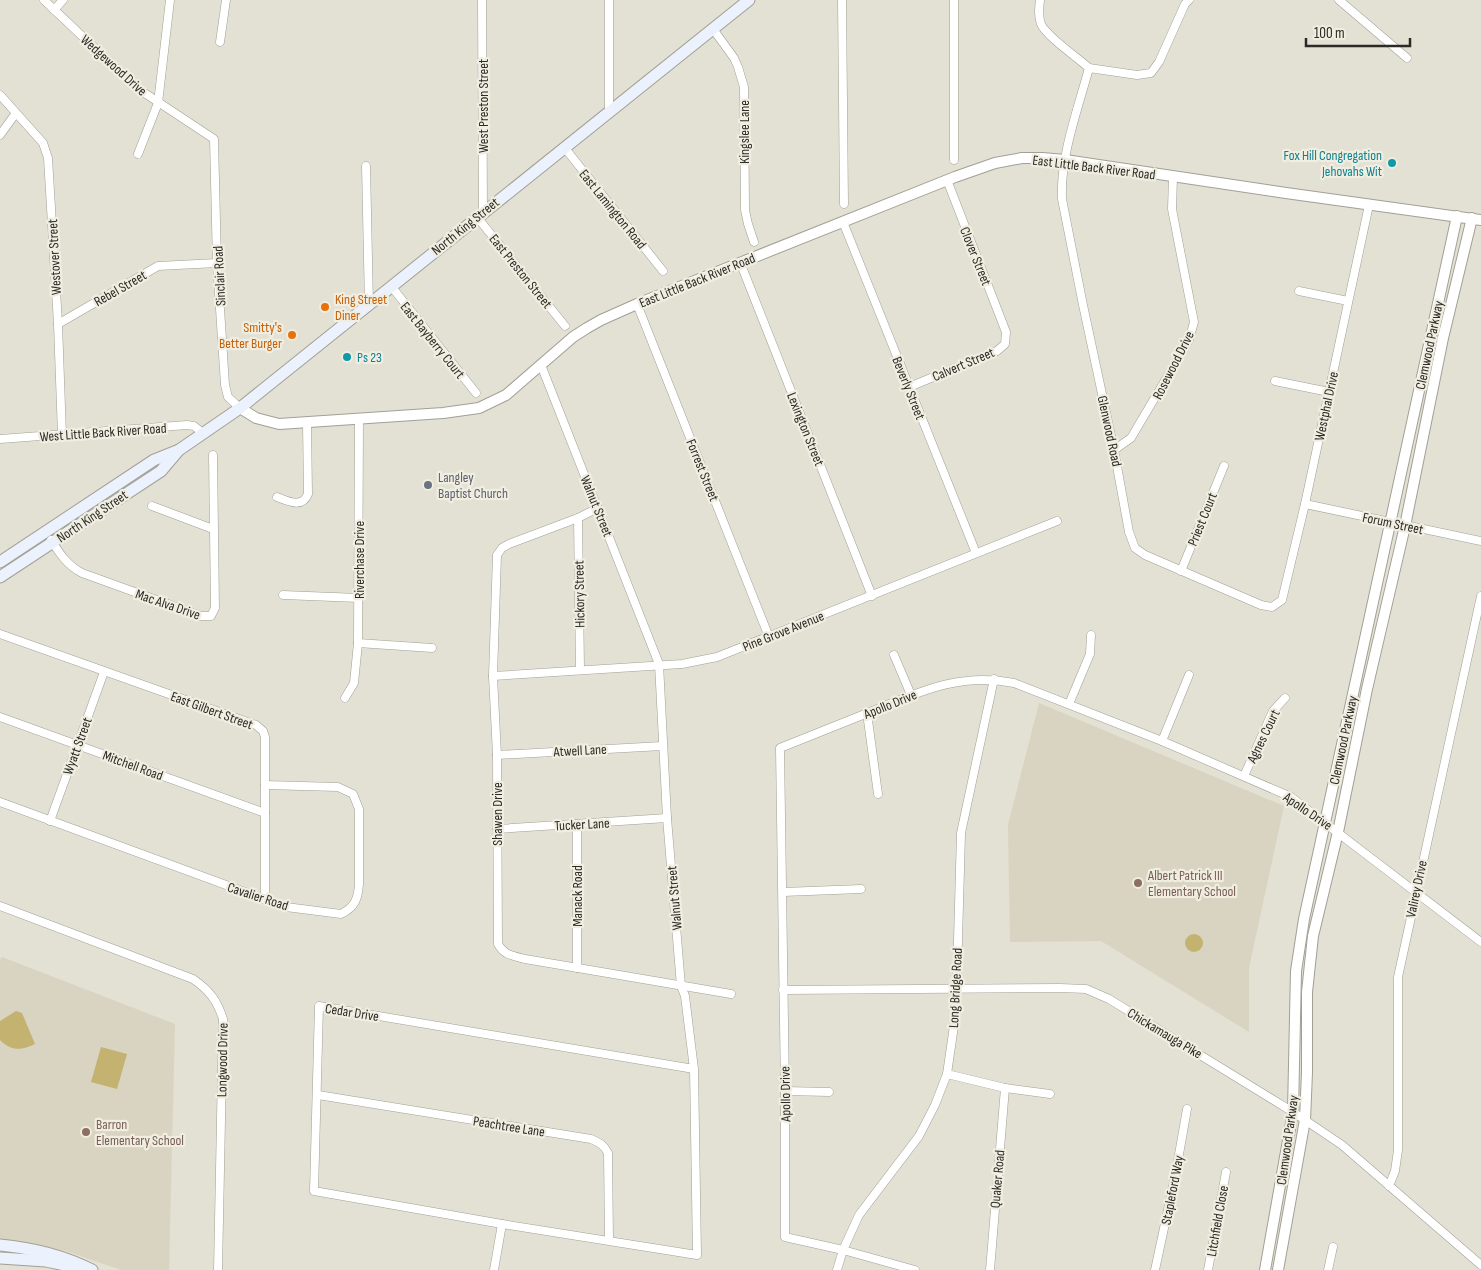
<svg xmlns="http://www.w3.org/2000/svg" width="1481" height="1270" viewBox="0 0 1481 1270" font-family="'Sofia Sans Condensed',sans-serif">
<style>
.built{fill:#d9d4c1}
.green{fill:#c3b270}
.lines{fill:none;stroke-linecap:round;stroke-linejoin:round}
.minor-casing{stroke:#a2a095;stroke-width:9}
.tertiary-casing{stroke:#a2a095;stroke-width:12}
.secondary-casing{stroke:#a2a095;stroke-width:13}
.minor{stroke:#fff;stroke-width:8}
.tertiary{stroke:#fff;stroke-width:10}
.secondary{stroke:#ebf2fe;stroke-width:11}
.culture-dot{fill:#0f9aa8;stroke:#f0ede1;stroke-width:2}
.food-dot{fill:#e8710a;stroke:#f0ede1;stroke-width:2}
.worship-dot{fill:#6b7280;stroke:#f0ede1;stroke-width:2}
.education-dot{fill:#8d6e63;stroke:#f0ede1;stroke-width:2}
.labels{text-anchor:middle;stroke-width:4.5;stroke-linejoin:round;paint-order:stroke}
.street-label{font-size:14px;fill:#2b2a25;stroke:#f0ede1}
.culture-label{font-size:14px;fill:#0d838f;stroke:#f0ede1;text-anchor:end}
.food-label{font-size:14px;fill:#c56008;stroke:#f0ede1;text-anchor:start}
.worship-label{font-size:14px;fill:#5b616d;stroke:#f0ede1;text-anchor:start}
.education-label{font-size:14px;fill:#785e54;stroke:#f0ede1;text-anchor:start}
</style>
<rect width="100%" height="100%" fill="#e3e0d4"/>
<!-- built -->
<g class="built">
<path d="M1039,703L1284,806L1249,968V1032L1101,941L1010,942L1008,825Z"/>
<path d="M2,957L175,1024L169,1270H121L66,1251L0,1240V960Z"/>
</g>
<!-- green -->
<g class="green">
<circle cx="1194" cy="943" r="9"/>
<path d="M16,1011L22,1013L35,1044C21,1051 11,1051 0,1040V1021Z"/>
<path d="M101,1047L127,1054L117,1089L91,1082Z"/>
</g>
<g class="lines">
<!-- minor casing -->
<g class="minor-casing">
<g id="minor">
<path d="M44,0L137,88L214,139L217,263L225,385L228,397L240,408"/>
<path d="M482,0L483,212"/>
<path d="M609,0V111"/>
<path d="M842,0L844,204"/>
<path d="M954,0V160"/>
<path d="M1040,0C1039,8 1038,16 1041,24C1046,36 1078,58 1089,68C1078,109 1060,156 1062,199L1083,305L1114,450L1129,532L1135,548L1145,555L1261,605L1272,607L1282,600L1305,504L1369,205"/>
<path d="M1339,0L1407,58"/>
<path d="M54,10L63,0"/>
<path d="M713,29L734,58L738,67L744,87L745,210L748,224L754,242"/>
<path d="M220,42L226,0"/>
<path d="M1089,68L1137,75L1151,73L1159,62L1185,4L1189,0"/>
<path d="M0,95L43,143L48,158L58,324L62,435"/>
<path d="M0,135L16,113"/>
<path d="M564,147L663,271"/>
<path d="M138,154L158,103L170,0"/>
<path d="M366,166L369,305"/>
<path d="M477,217L565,326"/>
<path d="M843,222L976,553"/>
<path d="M740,262L872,596"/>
<path d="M391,286L476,393"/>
<path d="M1299,291L1348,301"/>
<path d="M637,304L769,637"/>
<path d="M58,324L158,266L217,263"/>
<path d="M541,365L659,664L667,818L681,986L685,996L694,1069L697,1255L502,1224L314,1191L319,1006L694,1069"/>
<path d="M1275,381L1329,392"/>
<path d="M909,387L997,351L1005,344L1006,332L947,180"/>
<path d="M0,439L187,425L194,426L204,434"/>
<path d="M1114,450L1131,438L1189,340L1194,322L1172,209L1173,177"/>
<path d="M277,497C288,501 302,509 308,494L307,423"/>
<path d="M1305,504L1481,541"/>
<path d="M152,506L213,529"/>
<path d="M598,508L578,518L509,544L502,548L497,555L493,676L497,755L498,944C504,955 513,956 525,959L731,994"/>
<path d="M578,518L580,670"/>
<path d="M51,540C60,554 67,565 82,573L201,616H211L215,608L213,455"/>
<path d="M1181,571L1224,466"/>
<path d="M283,595L359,598"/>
<path d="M0,634L256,725L263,731L265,737V900"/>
<path d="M358,643L432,648"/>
<path d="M894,655L911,695"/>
<path d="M493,676L682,664L717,657L1057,521"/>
<path d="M345,698L354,683L358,643L359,418"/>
<path d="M1069,704L1090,654L1091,635"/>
<path d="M867,713L878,794"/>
<path d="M0,717L265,813"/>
<path d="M1162,741L1189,675"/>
<path d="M497,755L662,746"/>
<path d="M1244,776L1273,711L1285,698"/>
<path d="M0,802L286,907L341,914C355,907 358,899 359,884V809L353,794L338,787L265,785"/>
<path d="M50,821L104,672"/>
<path d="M577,824V968"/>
<path d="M497,829L667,818"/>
<path d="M783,892L861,889"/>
<path d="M0,906L193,979C209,990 217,1000 223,1019L218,1270"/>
<path d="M783,990L1060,988L1086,989L1109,999L1293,1112L1342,1145L1481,1265"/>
<path d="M947,1074L1005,1088L1050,1094"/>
<path d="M785,1091L829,1092"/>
<path d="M318,1095L591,1139C600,1143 604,1145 608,1153L609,1240"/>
<path d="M1389,1186L1395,1171L1398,1150V977L1481,596"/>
<path d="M494,1270L502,1224"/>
<path d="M837,1270L843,1250L859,1215L919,1136L935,1105L947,1074L956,1012L961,833L994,679"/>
<path d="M915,1270L843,1250L785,1237V1091L780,748C810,736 840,724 870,712C919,692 960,672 1014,683L1162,741L1291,797L1481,942"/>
<path d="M990,1270L1005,1088"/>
<path d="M1155,1270L1175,1177L1187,1109"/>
<path d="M1208,1270L1226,1172"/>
<path d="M1328,1270L1333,1247"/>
</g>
</g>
<!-- tertiary casing -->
<g class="tertiary-casing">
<g id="tertiary">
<path d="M240,408L256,418L279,424L443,413L479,408L506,395L573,337L587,328L601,320L637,304L955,177L995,163L1022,158H1042L1065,160L1286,193L1481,220"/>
<path d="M1265,1270L1293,1112L1296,971L1304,919L1457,216"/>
<path d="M1278,1270L1305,1120L1307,1072V992L1313,936L1338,832L1367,689L1405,526L1443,338L1472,218"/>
</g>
</g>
<!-- secondary casing -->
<g class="secondary-casing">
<g id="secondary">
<path d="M0,562L154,460L179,450L240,408L749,0"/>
<path d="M0,577L161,471L178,451"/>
<path d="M0,1245C33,1248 62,1255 92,1270"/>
<path d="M0,1258L46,1261L79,1268"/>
</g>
</g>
<!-- minor -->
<use href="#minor" class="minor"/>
<!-- tertiary -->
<use href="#tertiary" class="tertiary"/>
<!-- secondary -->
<use href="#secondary" class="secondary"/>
</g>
<!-- markers -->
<g class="culture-dot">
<circle cx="1392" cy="163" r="5"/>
<circle cx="347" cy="357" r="5"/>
</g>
<g class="food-dot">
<circle cx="325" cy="307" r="5"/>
<circle cx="292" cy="335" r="5"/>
</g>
<circle class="worship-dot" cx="428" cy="485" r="5"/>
<g class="education-dot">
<circle cx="1138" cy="883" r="5"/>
<circle cx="86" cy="1132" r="5"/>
</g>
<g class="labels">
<!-- street labels -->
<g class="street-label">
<text transform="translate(114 65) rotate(42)" y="5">Wedgewood Drive</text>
<text transform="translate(483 106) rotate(-90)" y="5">West Preston Street</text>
<text transform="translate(744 132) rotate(-90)" y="5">Kingslee Lane</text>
<text transform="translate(1094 167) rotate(7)" y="5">East Little Back River Road</text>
<text transform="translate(613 209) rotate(51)" y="5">East Lamington Road</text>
<text transform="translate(465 226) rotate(-39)" y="5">North King Street</text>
<text transform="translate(976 256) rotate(68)" y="5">Clover Street</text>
<text transform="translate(54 257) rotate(-93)" y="5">Westover Street</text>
<text transform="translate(521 271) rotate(51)" y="5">East Preston Street</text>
<text transform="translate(219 276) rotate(-93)" y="5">Sinclair Road</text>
<text transform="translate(697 280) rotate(-22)" y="5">East Little Back River Road</text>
<text transform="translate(120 288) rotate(-30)" y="5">Rebel Street</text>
<text transform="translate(433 340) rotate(51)" y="5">East Bayberry Court</text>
<text transform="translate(1429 345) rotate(-78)" y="5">Clemwood Parkway</text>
<text transform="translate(963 364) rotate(-23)" y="5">Calvert Street</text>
<text transform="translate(1173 365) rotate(-63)" y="5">Rosewood Drive</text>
<text transform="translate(909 388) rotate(68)" y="5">Beverly Street</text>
<text transform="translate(1326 406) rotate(-78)" y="5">Westphal Drive</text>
<text transform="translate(806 429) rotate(68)" y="5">Lexington Street</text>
<text transform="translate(1110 431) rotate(78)" y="5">Glenwood Road</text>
<text transform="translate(103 432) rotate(-4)" y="5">West Little Back River Road</text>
<text transform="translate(703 470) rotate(68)" y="5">Forrest Street</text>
<text transform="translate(597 506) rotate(68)" y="5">Walnut Street</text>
<text transform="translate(92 516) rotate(-34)" y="5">North King Street</text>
<text transform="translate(1202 519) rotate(-68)" y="5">Priest Court</text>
<text transform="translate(1393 523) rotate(12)" y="5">Forum Street</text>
<text transform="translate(359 560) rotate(-90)" y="5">Riverchase Drive</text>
<text transform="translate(579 594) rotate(-91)" y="5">Hickory Street</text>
<text transform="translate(168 604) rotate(19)" y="5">Mac Alva Drive</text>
<text transform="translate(783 631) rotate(-22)" y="5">Pine Grove Avenue</text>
<text transform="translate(890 704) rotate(-22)" y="5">Apollo Drive</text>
<text transform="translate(212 710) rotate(20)" y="5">East Gilbert Street</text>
<text transform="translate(1263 736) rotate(-64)" y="5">Agnes Court</text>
<text transform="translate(1343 740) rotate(-78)" y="5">Clemwood Parkway</text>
<text transform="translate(77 746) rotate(-70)" y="5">Wyatt Street</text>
<text transform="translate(580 750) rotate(-3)" y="5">Atwell Lane</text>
<text transform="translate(133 765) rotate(20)" y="5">Mitchell Road</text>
<text transform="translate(1308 811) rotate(34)" y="5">Apollo Drive</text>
<text transform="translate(497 814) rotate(-90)" y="5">Shawen Drive</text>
<text transform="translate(582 824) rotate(-3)" y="5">Tucker Lane</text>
<text transform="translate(1416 889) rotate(-78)" y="5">Valirey Drive</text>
<text transform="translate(258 896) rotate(18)" y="5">Cavalier Road</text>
<text transform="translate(577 896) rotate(-90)" y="5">Manack Road</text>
<text transform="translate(674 898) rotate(-95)" y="5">Walnut Street</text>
<text transform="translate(955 988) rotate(-87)" y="5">Long Bridge Road</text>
<text transform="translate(352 1012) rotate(9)" y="5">Cedar Drive</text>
<text transform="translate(1165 1033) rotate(31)" y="5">Chickamauga Pike</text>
<text transform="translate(222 1060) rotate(-89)" y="5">Longwood Drive</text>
<text transform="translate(785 1094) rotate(-91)" y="5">Apollo Drive</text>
<text transform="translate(509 1126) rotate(9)" y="5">Peachtree Lane</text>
<text transform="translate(1287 1140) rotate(-82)" y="5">Clemwood Parkway</text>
<text transform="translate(997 1179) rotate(-85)" y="5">Quaker Road</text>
<text transform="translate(1172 1190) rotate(-79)" y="5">Stapleford Way</text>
<text transform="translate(1217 1221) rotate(-80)" y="5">Litchfield Close</text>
</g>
<!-- culture labels -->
<g class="culture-label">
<text x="1382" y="160">Fox Hill Congregation<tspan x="1382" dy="16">Jehovahs Wit</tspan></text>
<text x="357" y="362" text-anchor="start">Ps 23</text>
</g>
<!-- food labels -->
<g class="food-label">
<text x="335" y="304">King Street<tspan x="335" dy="16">Diner</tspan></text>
<text x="282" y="332" text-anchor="end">Smitty's<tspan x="282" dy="16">Better Burger</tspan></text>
</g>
<!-- worship labels -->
<g class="worship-label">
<text x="438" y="482">Langley<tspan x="438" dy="16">Baptist Church</tspan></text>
</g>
<!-- education labels -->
<g class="education-label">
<text x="1148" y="880">Albert Patrick III<tspan x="1148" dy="16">Elementary School</tspan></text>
<text x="96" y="1129">Barron<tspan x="96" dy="16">Elementary School</tspan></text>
</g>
</g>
<!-- scale -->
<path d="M1306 38v8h104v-8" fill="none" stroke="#2b2a25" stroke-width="2.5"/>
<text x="1314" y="38" font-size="15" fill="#2b2a25" stroke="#f0ede1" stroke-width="4" paint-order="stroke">100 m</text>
</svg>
